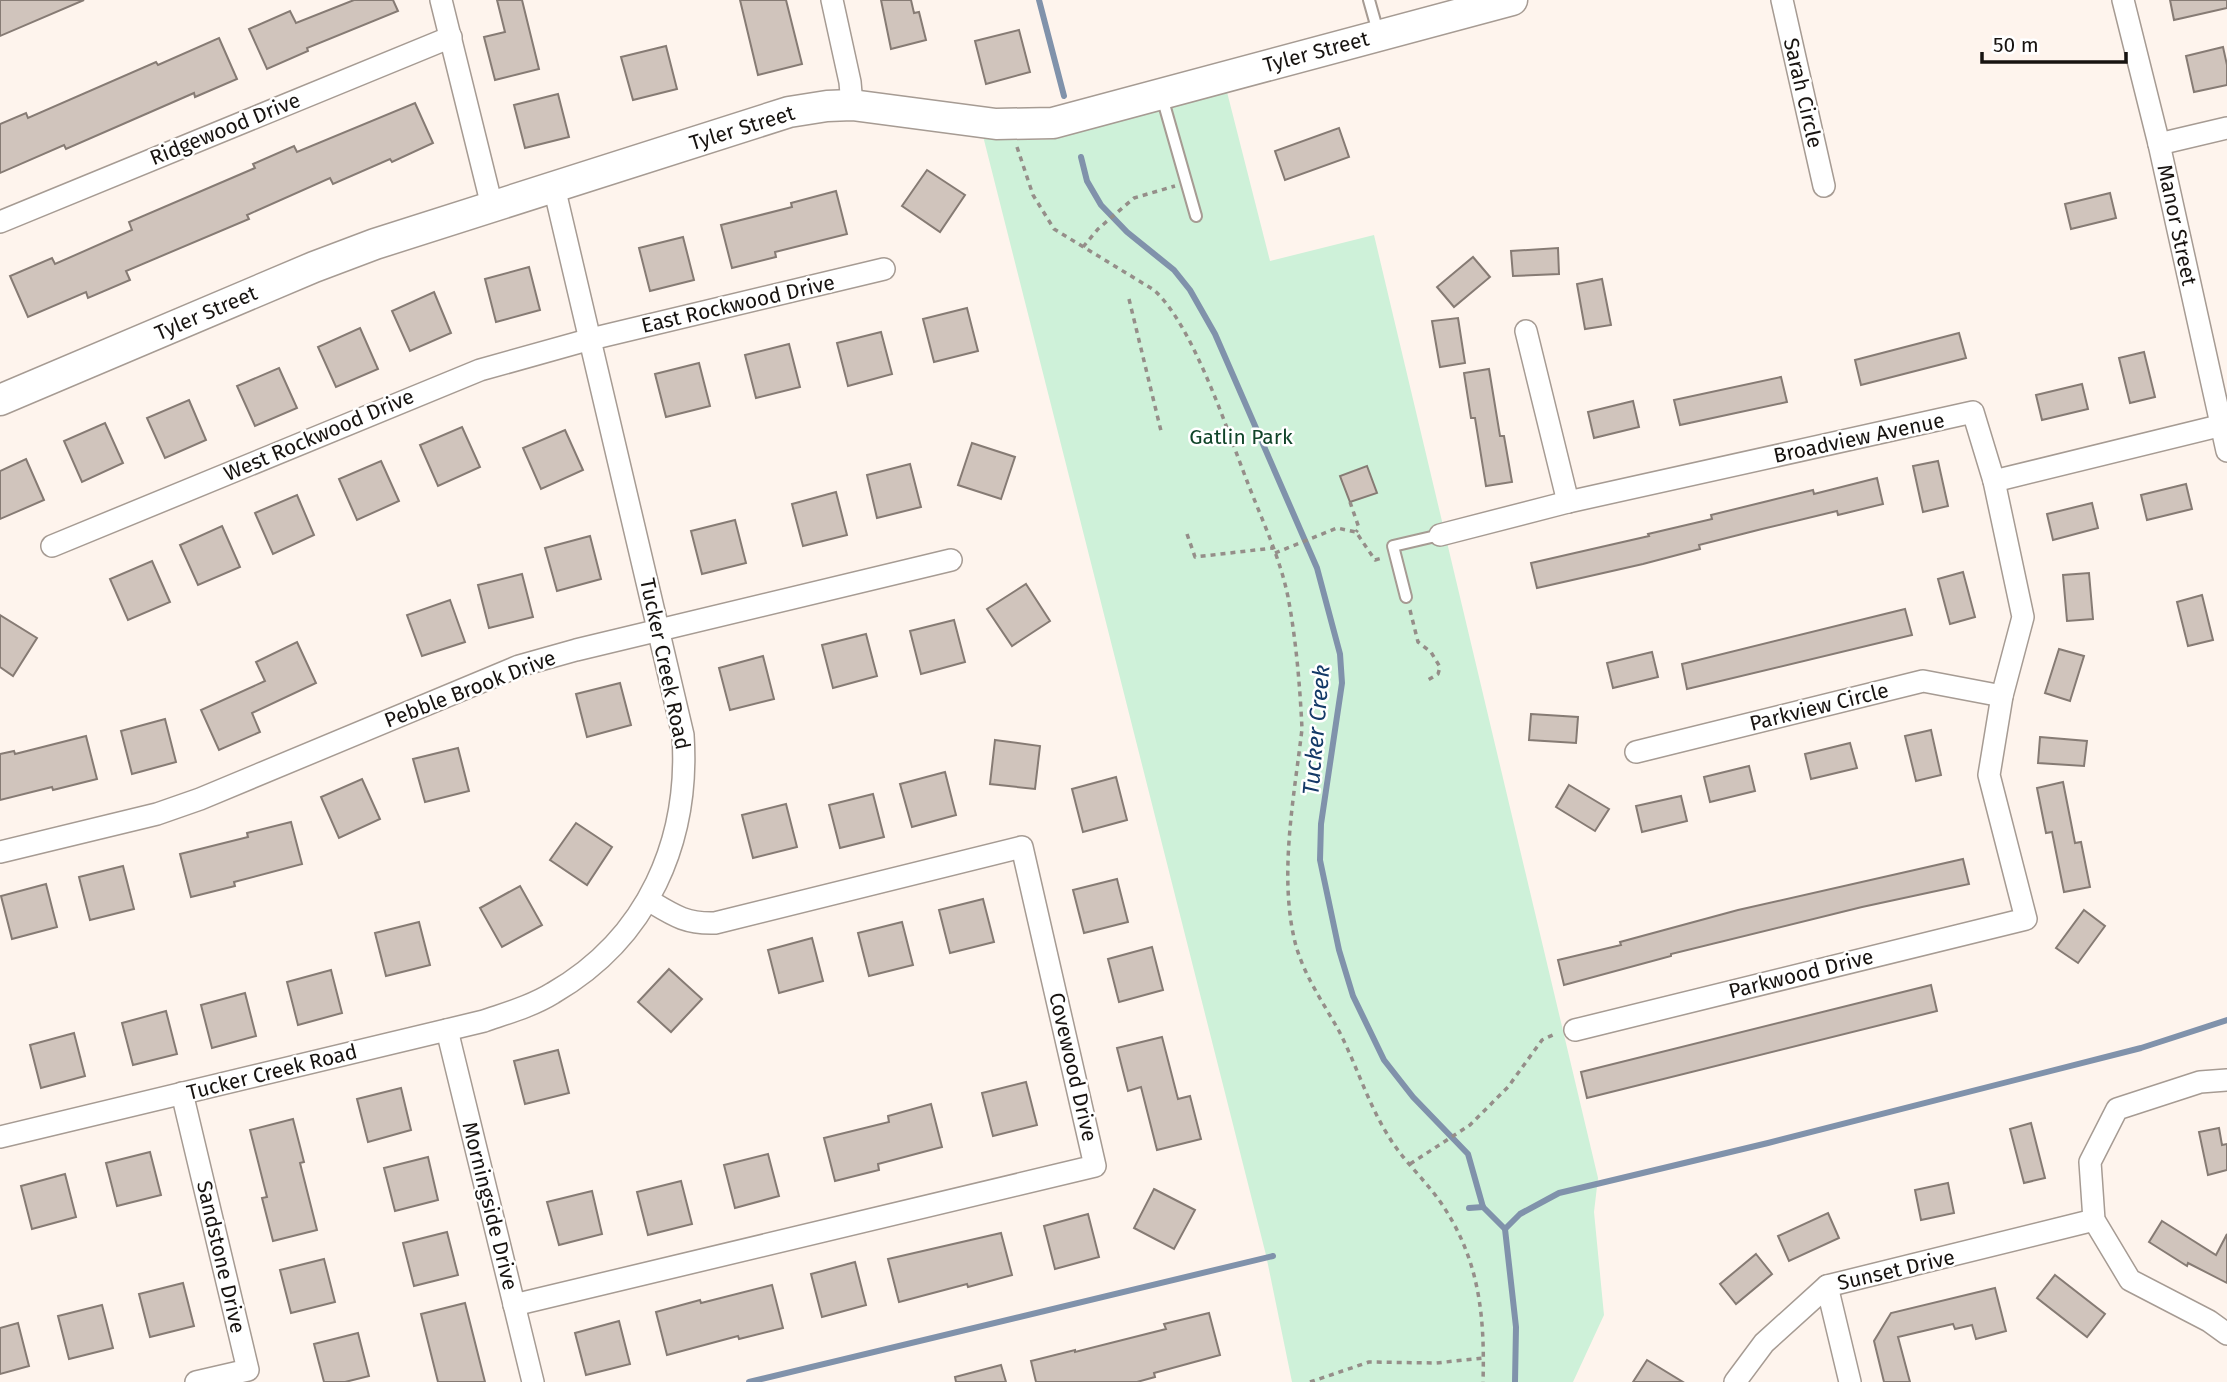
<svg xmlns="http://www.w3.org/2000/svg" width="2227" height="1382" viewBox="0 0 2227 1382" font-family="'Fira Sans',sans-serif">
<style>
.green{fill:#cef1d9}
.lines{fill:none;stroke-linecap:round;stroke-linejoin:round}
.stream{stroke:#8092ab;stroke-width:6}
.building{fill:#d0c4bc;stroke:#867b74;stroke-width:2}
.lane-casing{stroke:#a69b93;stroke-width:14}
.street-casing{stroke:#a69b93;stroke-width:24}
.secondary-casing{stroke:#a69b93;stroke-width:33}
.path{stroke:#958e89;stroke-width:3.5;stroke-dasharray:5 5;stroke-linecap:butt}
.lane{stroke:#fff;stroke-width:10}
.street{stroke:#fff;stroke-width:21}
.secondary{stroke:#fff;stroke-width:30}
.labels{text-anchor:middle;stroke-width:5;stroke-linejoin:round;paint-order:stroke}
.street-label{font-size:21px;fill:#171310;stroke:#fff}
.park-label{font-size:21px;fill:#104429;stroke:#fff}
.water-label{font-size:23px;font-style:italic;fill:#133967;stroke:#fff}
</style>
<rect width="100%" height="100%" fill="#fef4ed"/>
<!-- green -->
<path class="green" d="M1227,92L1270,261L1374,235L1598,1178L1594,1212L1604,1315L1573,1382H1292L1266,1255L983,136L1027,140L1055,139Z"/>
<g class="lines">
<!-- stream -->
<g class="stream">
<path d="M1039,0L1064,96"/>
<path d="M1081,157L1087,181L1101,205L1127,232L1174,270L1190,290L1215,334L1317,568L1340,654L1342,683L1321,824L1320,860L1339,950L1353,996L1384,1060L1413,1097L1468,1154L1483,1207L1505,1229L1516,1327L1515,1382"/>
<path d="M1469,1208L1483,1207"/>
<path d="M1505,1229L1520,1214L1559,1193L1768,1143L2141,1048L2227,1020"/>
<path d="M749,1382L1273,1256"/>
</g>
</g>
<!-- building -->
<g class="building">
<path d="M0,0H84L0,36Z"/>
<path d="M354,0H393L398,11L307,48L308,51L267,69L249,29L290,11L296,23Z"/>
<path d="M497,0H522L539,69L495,80L484,37L505,32Z"/>
<path d="M740,0H786L802,64L758,75Z"/>
<path d="M881,0H911L914,13L919,12L926,40L891,49Z"/>
<path d="M2170,0H2227V8L2174,20Z"/>
<path d="M1019,30L1030,72L986,84L975,41Z"/>
<path d="M219,38L237,79L195,97L194,93L66,149L64,145L0,173V124L26,113L28,118L156,62L158,65Z"/>
<path d="M666,46L677,89L633,100L621,57Z"/>
<path d="M2223,47L2227,65V85L2194,92L2186,56Z"/>
<path d="M558,94L569,137L525,148L514,105Z"/>
<path d="M415,103L433,143L392,162L390,159L333,184L330,178L247,215L249,219L126,271L130,280L88,298L86,292L28,317L10,276L52,258L55,264L132,230L129,222L255,168L253,164L294,146L297,152Z"/>
<path d="M1339,128L1349,157L1285,180L1275,151Z"/>
<path d="M927,170L965,195L940,232L902,206Z"/>
<path d="M836,191L847,234L775,252L776,257L732,268L721,225L792,207L791,203Z"/>
<path d="M2110,193L2116,218L2071,229L2065,204Z"/>
<path d="M683,237L694,280L650,291L639,248Z"/>
<path d="M1558,248L1559,274L1513,276L1511,251Z"/>
<path d="M1473,257L1490,277L1454,307L1437,287Z"/>
<path d="M529,267L540,310L496,322L485,279Z"/>
<path d="M1602,279L1611,325L1585,329L1577,284Z"/>
<path d="M434,292L451,333L410,351L392,311Z"/>
<path d="M967,308L978,351L934,362L923,319Z"/>
<path d="M1458,318L1465,363L1440,367L1432,321Z"/>
<path d="M360,328L378,369L336,387L318,347Z"/>
<path d="M881,332L892,374L848,386L837,343Z"/>
<path d="M1959,333L1966,358L1861,385L1855,360Z"/>
<path d="M789,344L800,387L756,398L745,355Z"/>
<path d="M2144,352L2155,397L2130,403L2119,358Z"/>
<path d="M699,363L710,406L666,417L655,374Z"/>
<path d="M279,368L297,408L255,426L237,386Z"/>
<path d="M1489,369L1500,436H1504L1512,482L1486,486L1475,418H1471L1464,373Z"/>
<path d="M1781,377L1787,402L1680,425L1674,400Z"/>
<path d="M2082,384L2088,409L2042,420L2036,395Z"/>
<path d="M189,400L206,440L165,458L147,418Z"/>
<path d="M1633,401L1639,427L1594,438L1588,412Z"/>
<path d="M105,423L123,463L82,482L64,441Z"/>
<path d="M462,427L480,467L438,486L420,445Z"/>
<path d="M565,430L583,470L541,489L523,448Z"/>
<path d="M972,443L1015,457L1001,499L958,485Z"/>
<path d="M26,459L44,500L0,519V471Z"/>
<path d="M381,461L399,501L357,520L339,479Z"/>
<path d="M1938,461L1948,506L1923,512L1913,466Z"/>
<path d="M910,464L921,507L877,518L867,475Z"/>
<path d="M1367,466L1377,493L1350,502L1340,476Z"/>
<path d="M1877,478L1883,504L1838,515L1837,511L1762,529L1699,545L1700,549L1643,564L1537,588L1531,563L1649,536L1648,534L1712,519L1711,515L1768,501L1813,490L1814,494Z"/>
<path d="M2186,484L2192,509L2147,520L2141,495Z"/>
<path d="M836,492L847,535L803,546L792,504Z"/>
<path d="M297,495L314,535L273,554L255,513Z"/>
<path d="M2092,503L2098,528L2053,540L2047,514Z"/>
<path d="M735,520L746,563L702,574L691,531Z"/>
<path d="M222,526L240,567L198,585L180,545Z"/>
<path d="M590,536L601,579L557,591L545,548Z"/>
<path d="M152,561L170,602L128,620L110,579Z"/>
<path d="M1963,572L1975,617L1950,624L1938,579Z"/>
<path d="M2089,573L2093,619L2067,621L2063,575Z"/>
<path d="M522,574L533,617L489,628L478,585Z"/>
<path d="M1026,584L1050,621L1012,646L987,609Z"/>
<path d="M2202,595L2213,640L2188,646L2177,602Z"/>
<path d="M450,600L465,642L422,656L407,615Z"/>
<path d="M1905,609L1912,635L1687,689L1682,664Z"/>
<path d="M0,615L37,638L13,676L0,667Z"/>
<path d="M954,620L965,662L921,674L910,631Z"/>
<path d="M866,634L877,676L833,688L822,645Z"/>
<path d="M297,642L316,683L252,713L260,732L219,750L201,710L265,681L256,662Z"/>
<path d="M2059,649L2084,656L2070,701L2045,693Z"/>
<path d="M1652,652L1658,677L1613,688L1607,663Z"/>
<path d="M763,656L774,699L730,710L719,668Z"/>
<path d="M620,683L631,725L587,737L576,694Z"/>
<path d="M1531,714L1578,717L1576,743L1529,740Z"/>
<path d="M165,719L176,762L132,774L121,731Z"/>
<path d="M1931,730L1941,775L1916,781L1905,736Z"/>
<path d="M86,736L97,779L53,790L52,787L0,800V754L14,751L15,754Z"/>
<path d="M2040,737L2087,741L2084,766L2038,763Z"/>
<path d="M995,740L1040,746L1035,789L990,784Z"/>
<path d="M1850,743L1857,768L1811,779L1805,754Z"/>
<path d="M458,748L469,791L425,802L413,759Z"/>
<path d="M1749,766L1755,791L1710,802L1704,777Z"/>
<path d="M945,772L956,815L912,827L900,784Z"/>
<path d="M1116,777L1127,820L1083,832L1072,789Z"/>
<path d="M362,779L380,819L339,838L321,797Z"/>
<path d="M2063,782L2075,843L2081,842L2090,887L2064,892L2052,832L2046,833L2037,788Z"/>
<path d="M1569,785L1609,809L1595,831L1556,807Z"/>
<path d="M873,794L884,837L840,848L829,805Z"/>
<path d="M1681,796L1687,821L1642,832L1636,806Z"/>
<path d="M786,804L797,847L753,858L742,815Z"/>
<path d="M291,822L302,864L234,882L235,886L191,897L180,854L248,837L247,833Z"/>
<path d="M576,823L612,847L587,885L550,860Z"/>
<path d="M1963,859L1969,884L1862,907L1671,954V956L1564,985L1558,960L1621,945L1620,942L1738,910Z"/>
<path d="M123,866L134,909L90,920L79,877Z"/>
<path d="M1117,879L1128,922L1084,933L1073,890Z"/>
<path d="M46,884L57,927L12,939L1,896Z"/>
<path d="M520,886L542,925L502,947L480,908Z"/>
<path d="M983,899L994,942L950,953L939,910Z"/>
<path d="M2084,910L2105,926L2078,963L2056,948Z"/>
<path d="M419,922L430,965L386,976L375,933Z"/>
<path d="M902,922L913,965L869,976L858,933Z"/>
<path d="M812,938L823,981L779,993L768,950Z"/>
<path d="M1152,947L1163,990L1119,1002L1108,959Z"/>
<path d="M669,969L702,999L671,1032L638,1002Z"/>
<path d="M331,970L342,1013L298,1025L287,982Z"/>
<path d="M1931,985L1937,1011L1587,1098L1581,1072Z"/>
<path d="M245,993L256,1036L212,1048L201,1005Z"/>
<path d="M166,1011L177,1054L133,1065L122,1023Z"/>
<path d="M74,1033L85,1076L41,1088L30,1045Z"/>
<path d="M1162,1037L1178,1099L1190,1096L1201,1139L1157,1150L1141,1087L1128,1091L1117,1048Z"/>
<path d="M558,1050L569,1093L525,1104L514,1061Z"/>
<path d="M1026,1082L1037,1125L993,1136L982,1093Z"/>
<path d="M401,1088L411,1130L368,1142L357,1099Z"/>
<path d="M931,1104L942,1147L878,1164L879,1170L835,1181L824,1138L889,1122L888,1116Z"/>
<path d="M293,1119L304,1162L300,1163L317,1230L273,1241L262,1198L267,1197L250,1130Z"/>
<path d="M2031,1123L2045,1178L2024,1183L2010,1129Z"/>
<path d="M2219,1128L2222,1145L2227,1144V1170L2208,1175L2199,1132Z"/>
<path d="M150,1152L161,1195L117,1206L106,1163Z"/>
<path d="M768,1154L779,1196L735,1208L724,1165Z"/>
<path d="M428,1157L438,1200L395,1211L384,1168Z"/>
<path d="M65,1174L76,1217L32,1229L21,1186Z"/>
<path d="M681,1181L692,1224L648,1235L637,1192Z"/>
<path d="M1948,1183L1954,1213L1921,1220L1915,1190Z"/>
<path d="M1154,1189L1195,1210L1174,1249L1134,1228Z"/>
<path d="M592,1191L602,1234L559,1245L547,1202Z"/>
<path d="M1828,1213L1839,1238L1789,1261L1778,1236Z"/>
<path d="M1088,1214L1099,1257L1055,1269L1044,1226Z"/>
<path d="M2162,1221L2216,1255L2227,1234V1283L2188,1263L2187,1266L2149,1242Z"/>
<path d="M447,1232L458,1275L414,1286L403,1243Z"/>
<path d="M1001,1233L1012,1275L968,1287L967,1284L899,1302L888,1259Z"/>
<path d="M1756,1254L1772,1274L1736,1304L1720,1284Z"/>
<path d="M324,1259L335,1302L291,1313L280,1270Z"/>
<path d="M855,1262L866,1305L822,1317L811,1274Z"/>
<path d="M2055,1275L2105,1314L2087,1337L2037,1298Z"/>
<path d="M183,1283L194,1326L150,1337L139,1294Z"/>
<path d="M772,1285L783,1328L739,1339L738,1336L667,1355L656,1312L700,1300L701,1303Z"/>
<path d="M1995,1288L2006,1331L1976,1339L1972,1325L1955,1329L1953,1324L1898,1337L1910,1382H1884L1874,1341L1891,1313Z"/>
<path d="M465,1303L485,1382H438L421,1314Z"/>
<path d="M102,1305L113,1348L69,1359L58,1316Z"/>
<path d="M1209,1313L1220,1355L1154,1373L1155,1377L1137,1382H1036L1031,1361L1075,1350V1352L1166,1329L1164,1324Z"/>
<path d="M619,1321L630,1364L586,1375L575,1333Z"/>
<path d="M18,1323L29,1366L0,1374V1328Z"/>
<path d="M358,1333L369,1376L345,1382H324L314,1344Z"/>
<path d="M1647,1360L1683,1382H1633Z"/>
<path d="M1001,1365L1006,1382H956L955,1377Z"/>
</g>
<g class="lines">
<!-- lane casing -->
<g class="lane-casing">
<g id="lane">
<path d="M1369,0L1378,32"/>
<path d="M1162,97L1196,216"/>
<path d="M1406,597L1393,546L1440,535"/>
</g>
</g>
<!-- street casing -->
<g class="street-casing">
<g id="street">
<path d="M441,0L492,206"/>
<path d="M832,0L850,82L852,105"/>
<path d="M1782,0L1824,186"/>
<path d="M2123,0L2159,144L2227,451"/>
<path d="M2159,144L2227,128"/>
<path d="M0,222L451,37"/>
<path d="M1526,331L1568,502"/>
<path d="M1994,481L2227,424"/>
<path d="M1440,535L1568,502L1973,412L1994,481L2023,617L2002,696L1989,775L2026,919L1575,1030"/>
<path d="M52,546L480,370L591,339L884,269"/>
<path d="M1636,752L1923,681L2002,696"/>
<path d="M0,852L157,814L200,799L519,666L576,650L951,560"/>
<path d="M447,1030L533,1382"/>
<path d="M2227,1080L2200,1082L2117,1109L2090,1162L2094,1220L2130,1280L2209,1321L2227,1334"/>
<path d="M182,1093L248,1370L196,1382"/>
<path d="M0,1137L484,1021C507,1013 532,1006 553,993C648,938 690,841 683,735L554,187"/>
<path d="M1827,1286L1850,1382"/>
<path d="M514,1305L1095,1166L1022,847L715,923C685,924 673,915 648,900"/>
<path d="M1735,1382L1764,1343L1827,1286L2094,1220"/>
</g>
</g>
<!-- secondary casing -->
<g class="secondary-casing">
<path id="secondary" d="M0,400L314,267L375,244L789,112L827,106L852,105L996,124L1053,123L1512,0"/>
</g>
<!-- path -->
<g class="path">
<path d="M1017,147L1033,195L1054,229L1154,290C1193,325 1227,430 1247,481C1261,518 1280,557 1288,597C1296,639 1300,686 1302,729C1294,798 1278,878 1296,946C1305,977 1324,1004 1339,1031C1357,1066 1368,1104 1389,1137C1403,1160 1423,1178 1439,1200C1479,1257 1485,1314 1483,1382"/>
<path d="M1083,247L1098,229L1134,198L1175,186"/>
<path d="M1129,299L1161,431"/>
<path d="M1350,502L1359,528L1356,532"/>
<path d="M1187,534L1195,557L1273,548"/>
<path d="M1275,553L1337,528L1356,532L1375,560L1382,558"/>
<path d="M1410,610L1418,642L1431,652L1440,667L1438,674L1428,680"/>
<path d="M1410,1164L1470,1125L1508,1087L1542,1040L1557,1033"/>
<path d="M1310,1382L1369,1362L1436,1363L1483,1358"/>
</g>
<!-- lane -->
<use href="#lane" class="lane"/>
<!-- street -->
<use href="#street" class="street"/>
<!-- secondary -->
<use href="#secondary" class="secondary"/>
</g>
<g class="labels">
<!-- street labels -->
<g class="street-label">
<text transform="translate(1316 52) rotate(-15)" y="7">Tyler Street</text>
<text transform="translate(1803 93) rotate(77)" y="7">Sarah Circle</text>
<text transform="translate(742 128) rotate(-17)" y="7">Tyler Street</text>
<text transform="translate(225 129) rotate(-22)" y="7">Ridgewood Drive</text>
<text transform="translate(2177 225) rotate(78)" y="7">Manor Street</text>
<text transform="translate(738 304) rotate(-13)" y="7">East Rockwood Drive</text>
<text transform="translate(206 313) rotate(-23)" y="7">Tyler Street</text>
<text transform="translate(319 435) rotate(-23)" y="7">West Rockwood Drive</text>
<text transform="translate(1859 438) rotate(-12)" y="7">Broadview Avenue</text>
<text transform="translate(665 664) rotate(78)" y="7">Tucker Creek Road</text>
<text transform="translate(470 689) rotate(-21)" y="7">Pebble Brook Drive</text>
<text transform="translate(1819 707) rotate(-14)" y="7">Parkview Circle</text>
<text transform="translate(1801 974) rotate(-14)" y="7">Parkwood Drive</text>
<text transform="translate(1073 1067) rotate(77)" y="7">Covewood Drive</text>
<text transform="translate(272 1072) rotate(-14)" y="7">Tucker Creek Road</text>
<text transform="translate(490 1206) rotate(76)" y="7">Morningside Drive</text>
<text transform="translate(221 1257) rotate(77)" y="7">Sandstone Drive</text>
<text transform="translate(1896 1270) rotate(-13)" y="7">Sunset Drive</text>
</g>
<!-- park labels -->
<g class="park-label">
<text x="1241" y="444">Gatlin Park</text>
</g>
<!-- water labels -->
<g class="water-label">
<text transform="translate(1316 730) rotate(-85)" y="8">Tucker Creek</text>
</g>
</g>
<!-- scale -->
<path d="M1982 52v10h144v-10" fill="none" stroke="#171310" stroke-width="3.5"/>
<text x="1993" y="52" font-size="21" fill="#171310" stroke="#ffffff" stroke-width="5" paint-order="stroke">50 m</text>
</svg>
